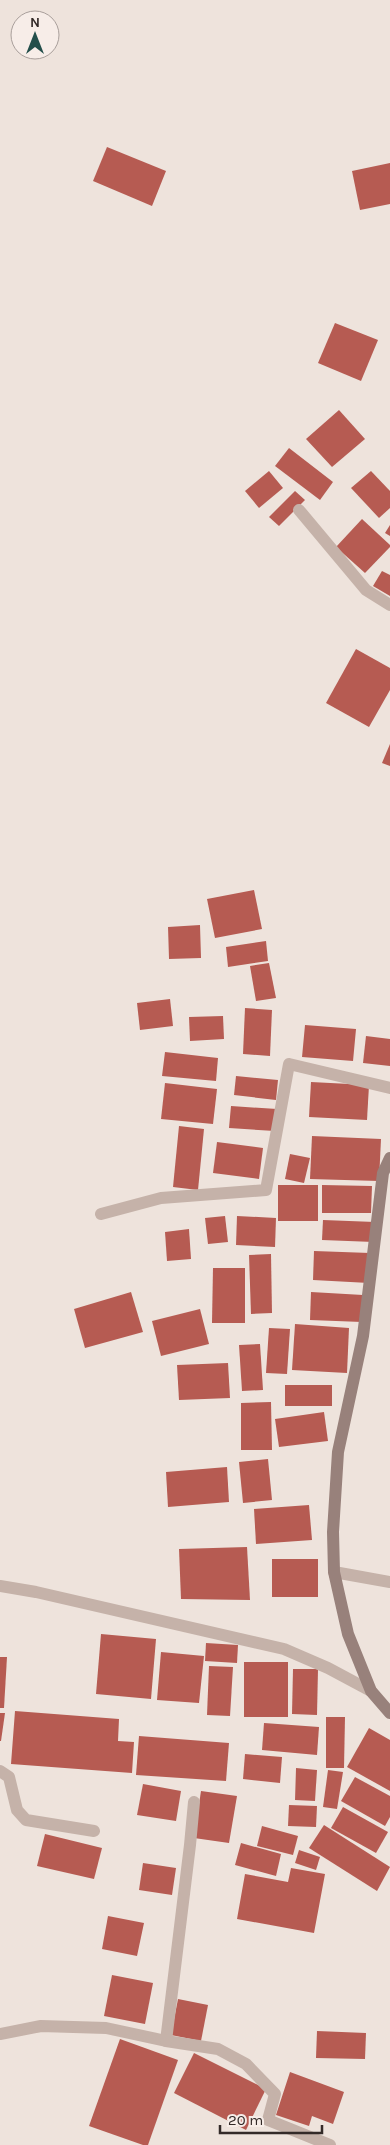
<svg xmlns="http://www.w3.org/2000/svg" width="390" height="2145" viewBox="0 0 390 2145" font-family="Karla,sans-serif">
<style>
.building{fill:#b65b52}
.lines{fill:none;stroke-linecap:round;stroke-linejoin:round}
.street{stroke:#c5b2a9;stroke-width:12}
.secondary{stroke:#98817b;stroke-width:12}
</style>
<rect width="100%" height="100%" fill="#eee3dc"/>
<!-- building -->
<g class="building">
<path d="M107,147L166,171L152,206L93,181Z"/>
<path d="M390,163V204L360,210L352,171Z"/>
<path d="M335,323L378,340L361,381L318,363Z"/>
<path d="M339,410L365,439L332,467L306,439Z"/>
<path d="M289,448L333,482L320,500L275,466Z"/>
<path d="M269,471L283,488L259,508L245,491Z"/>
<path d="M371,471L390,491V508L379,518L351,488Z"/>
<path d="M295,491L305,500L279,526L269,517Z"/>
<path d="M362,519L390,545V547L365,573L336,547Z"/>
<path d="M390,525V536L385,533Z"/>
<path d="M382,571L390,575V596L373,586Z"/>
<path d="M356,649L390,668V690L369,727L326,703Z"/>
<path d="M390,744V766L382,763Z"/>
<path d="M254,890L262,929L215,938L207,899Z"/>
<path d="M200,925L201,958L169,959L168,927Z"/>
<path d="M266,941L268,961L228,967L226,947Z"/>
<path d="M269,963L276,998L256,1001L250,966Z"/>
<path d="M170,999L173,1026L140,1030L137,1003Z"/>
<path d="M245,1008L272,1010L270,1056L243,1054Z"/>
<path d="M223,1016L224,1039L190,1041L189,1017Z"/>
<path d="M305,1025L356,1029L353,1061L302,1057Z"/>
<path d="M366,1036L390,1039V1066L363,1063Z"/>
<path d="M165,1052L218,1058L216,1081L162,1076Z"/>
<path d="M236,1076L278,1080L276,1100L234,1095Z"/>
<path d="M311,1082L369,1085L367,1120L309,1117Z"/>
<path d="M165,1083L217,1089L213,1124L161,1119Z"/>
<path d="M231,1106L277,1109L275,1131L229,1128Z"/>
<path d="M179,1126L204,1129L198,1190L173,1187Z"/>
<path d="M312,1136L381,1139L379,1181L310,1179Z"/>
<path d="M217,1142L263,1148L259,1179L213,1173Z"/>
<path d="M290,1154L310,1158L304,1183L285,1179Z"/>
<rect x="278" y="1185" width="40" height="36"/>
<path d="M322,1185L372,1186L371,1213H322Z"/>
<path d="M225,1216L228,1242L208,1244L205,1218Z"/>
<path d="M237,1216L276,1218L275,1247L236,1245Z"/>
<path d="M323,1220L375,1222L374,1242L322,1240Z"/>
<path d="M189,1229L191,1259L167,1261L165,1232Z"/>
<path d="M314,1251L370,1253L369,1283L313,1280Z"/>
<path d="M271,1254L272,1313L251,1314L249,1255Z"/>
<path d="M213,1268H245V1323H212Z"/>
<path d="M131,1292L143,1332L85,1348L74,1309Z"/>
<path d="M311,1292L363,1295L362,1322L310,1320Z"/>
<path d="M200,1309L209,1344L161,1356L152,1321Z"/>
<path d="M295,1324L349,1328L347,1373L292,1370Z"/>
<path d="M269,1328L290,1329L287,1374L266,1373Z"/>
<path d="M260,1344L263,1390L242,1391L239,1345Z"/>
<path d="M228,1363L230,1398L179,1400L177,1365Z"/>
<rect x="285" y="1385" width="47" height="21"/>
<path d="M271,1402L272,1450H241V1403Z"/>
<path d="M324,1412L328,1441L279,1447L275,1419Z"/>
<path d="M268,1459L272,1500L243,1503L239,1462Z"/>
<path d="M227,1467L229,1502L168,1507L166,1472Z"/>
<path d="M309,1505L312,1540L256,1544L254,1509Z"/>
<path d="M247,1547L250,1600L181,1599L179,1549Z"/>
<rect x="272" y="1559" width="46" height="38"/>
<path d="M101,1634L156,1639L151,1699L96,1694Z"/>
<path d="M206,1643L238,1645L237,1663L205,1661Z"/>
<path d="M161,1652L204,1656L199,1703L157,1700Z"/>
<path d="M0,1657H7L4,1708H0Z"/>
<rect x="244" y="1662" width="44" height="55"/>
<path d="M209,1666L233,1667L230,1716L207,1715Z"/>
<path d="M293,1669H318L317,1715L292,1714Z"/>
<path d="M15,1711L119,1719L118,1741L134,1742L132,1773L11,1764Z"/>
<path d="M0,1713H5L1,1741H0Z"/>
<path d="M326,1717H345L344,1768H326Z"/>
<path d="M264,1723L319,1727L317,1755L262,1750Z"/>
<path d="M369,1728L390,1740V1791L347,1767Z"/>
<path d="M139,1736L229,1743L226,1781L136,1775Z"/>
<path d="M245,1754L282,1757L280,1783L243,1779Z"/>
<path d="M296,1768L317,1770L315,1801L295,1800Z"/>
<path d="M328,1770L343,1772L337,1809L323,1807Z"/>
<path d="M355,1777L390,1796V1817L385,1826L341,1801Z"/>
<path d="M143,1784L181,1791L176,1821L137,1815Z"/>
<path d="M201,1791L237,1796L229,1843L194,1838Z"/>
<path d="M289,1805L317,1806L316,1827L288,1826Z"/>
<path d="M343,1807L388,1832L376,1853L331,1828Z"/>
<path d="M324,1825L390,1867L377,1891L309,1848Z"/>
<path d="M262,1826L298,1836L293,1855L257,1846Z"/>
<path d="M45,1834L102,1848L94,1879L37,1866Z"/>
<path d="M241,1843L281,1854L276,1876L235,1865Z"/>
<path d="M299,1850L320,1857L316,1870L295,1863Z"/>
<path d="M143,1863L176,1868L172,1895L139,1890Z"/>
<path d="M291,1868L325,1874L314,1933L237,1919L245,1874L288,1882Z"/>
<path d="M108,1916L144,1923L137,1956L102,1949Z"/>
<path d="M112,1975L153,1983L145,2024L104,2016Z"/>
<path d="M178,1999L208,2005L201,2041L171,2035Z"/>
<path d="M317,2031L366,2033L365,2059L316,2058Z"/>
<path d="M120,2039L178,2060L148,2145H143L89,2126Z"/>
<path d="M194,2053L266,2089L246,2130L174,2093Z"/>
<path d="M290,2072L344,2092L333,2124L312,2116L309,2126L276,2115Z"/>
</g>
<g class="lines">
<!-- street -->
<g class="street">
<path d="M299,510L366,590L390,605"/>
<path d="M101,1214L161,1198L266,1190L289,1064L390,1088"/>
<path d="M334,1572L390,1582"/>
<path d="M0,1586L36,1592L284,1649L328,1668L371,1691"/>
<path d="M0,1771L9,1777L17,1810L26,1820L94,1831"/>
<path d="M0,2034L41,2026L106,2028L166,2041L218,2049L246,2064L275,2094L268,2120L330,2145"/>
<path d="M166,2041L190,1845L194,1802"/>
</g>
<!-- secondary -->
<path class="secondary" d="M390,1158L383,1173L363,1336L338,1452L333,1532L334,1572L348,1634L371,1691L390,1713"/>
</g>
<!-- north arrow -->
<g transform="translate(35 35)"><circle r="24" fill="#f7ede8" stroke="#a99f9b"/>
<path d="M0-4L9 19L0 12L-9 19Z" fill="#234f4b"/>
<text y="-8" font-size="14" font-weight="bold" text-anchor="middle" fill="#332a28">N</text>
</g>
<!-- scale -->
<path d="M220 2125v8h102v-8" fill="none" stroke="#332a28" stroke-width="2.5"/>
<text x="228" y="2125" font-size="15" fill="#332a28" stroke="#f7ede8" stroke-width="4" paint-order="stroke">20 m</text>
</svg>
